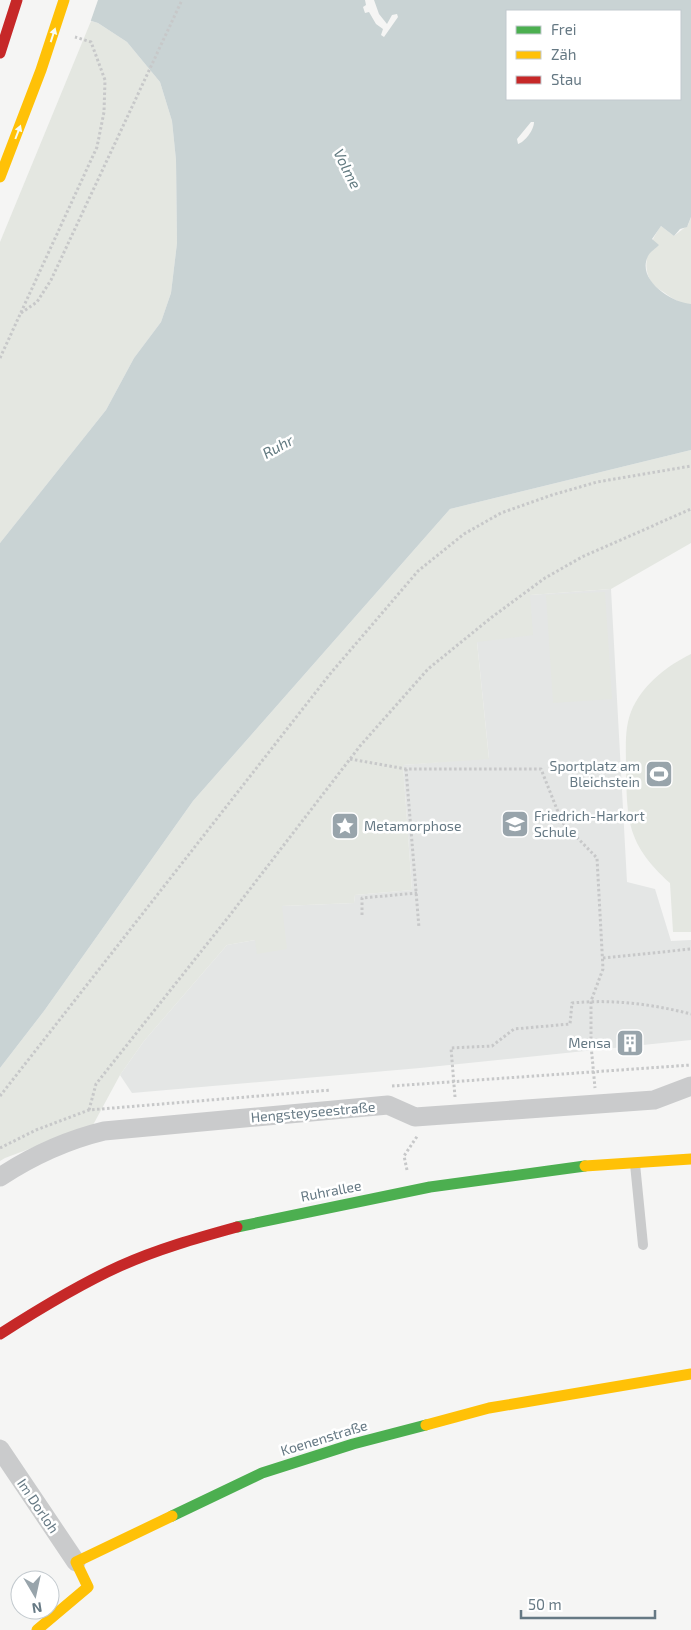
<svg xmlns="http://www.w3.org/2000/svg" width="691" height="1630" viewBox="0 0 691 1630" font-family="'Exo 2',sans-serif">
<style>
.built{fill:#e4e6e5}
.green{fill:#e4e7e1}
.water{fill:#c9d3d4;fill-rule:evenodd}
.pier{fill:#f5f5f4}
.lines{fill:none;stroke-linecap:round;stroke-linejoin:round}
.path{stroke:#c7c8c9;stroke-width:3;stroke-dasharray:2.5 2.5;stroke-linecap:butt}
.lane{stroke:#cacbcc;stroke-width:10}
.street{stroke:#cacbcc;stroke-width:19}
.fast{stroke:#4caf50;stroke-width:11}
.slow{stroke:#ffc107;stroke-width:11}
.jam{stroke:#c62828;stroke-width:11}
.oneway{fill:#f6fbf6}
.labels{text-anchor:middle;stroke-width:5;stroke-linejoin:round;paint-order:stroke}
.poi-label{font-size:14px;fill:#667984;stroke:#fff;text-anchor:end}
.street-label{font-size:14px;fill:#667984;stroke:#fff}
.water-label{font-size:15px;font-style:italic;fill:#627a80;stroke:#fff}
</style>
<rect width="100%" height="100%" fill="#f5f5f4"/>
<!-- built -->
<path class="built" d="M611,589L627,882L655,889L671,941L691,940V1040L420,1068L132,1093L120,1075L144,1041L227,945L255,940L282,906L354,903L355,895L412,890L403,765L489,758L477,642L530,595Z"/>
<!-- green -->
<g class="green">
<path d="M91,21L98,23L127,42L160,82L172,121L176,160L177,243L171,293L161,322L134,358L106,410L0,543V242Z"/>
<path d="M691,217V304L690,305C680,303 673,299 665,293C661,290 656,288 653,284C639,267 650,241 661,226L674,236L688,225Z"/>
<path d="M691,450V543L611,589L530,595L533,635L477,642L489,759L403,765L412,890L355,895L354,903L282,906L287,949L257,954L255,940L227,945L144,1041L120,1075L93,1125L5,1158L0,1161V1068L44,1011L193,801L450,509Z"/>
<path d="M605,592L612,699L553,703L546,595Z"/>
<path d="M691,654V932H673L670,883C627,844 627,821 626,767C626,746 624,726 633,707C646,682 667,666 691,654Z"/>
</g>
<!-- water -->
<path class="water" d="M24,0H365L366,5L363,7L365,13L369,12L376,24L383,29L381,35L384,37L398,17L397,14L392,15L387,24L379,14L374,0H691V217L687,227L680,229L674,236L661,226L652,239L659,245C656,248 650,252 648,256C636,280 672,303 691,304V450L450,509L193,801L44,1011L0,1068V543L106,410L134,358L161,322L171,293L177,243L176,160L172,121L160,82L127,42L98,23ZM507,11H680V99H507ZM531,122H534C534,130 525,142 518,144L517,139Z"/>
<!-- pier -->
<path class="pier" d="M22,0H98L90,23Z"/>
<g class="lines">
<!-- path -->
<g class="path">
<path d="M21,313L37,302L51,280L182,0"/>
<path d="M0,358L97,147L104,112L105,80L91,42L75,37"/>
<path d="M350,759L406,769H541L562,822L597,858L603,969L591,1001V1045L595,1088"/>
<path d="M406,769L419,928"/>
<path d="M362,915V898L417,893"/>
<path d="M603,958L691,949"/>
<path d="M392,1086L691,1065"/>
<path d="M0,1096L330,674L418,571L464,534L501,513L552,495L597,482L691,466"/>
<path d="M455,1097L451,1048L492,1046L514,1029L570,1024L572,1003C612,999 652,1004 691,1014"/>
<path d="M89,1110L96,1084L230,915L360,746L428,669L492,617L545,578L582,557L691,509"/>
<path d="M0,1148L36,1130L89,1110L331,1090"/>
<path d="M407,1170L404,1156L418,1135"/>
</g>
<!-- lane -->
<path class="lane" d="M635,1164L643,1245"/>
<!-- street -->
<g class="street">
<path d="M0,1177C32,1156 67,1140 104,1131L388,1105L415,1117L654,1100L691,1086"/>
<path d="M0,1449L76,1562"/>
</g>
<!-- fast -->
<g class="fast">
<path d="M237,1227L430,1187L585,1166"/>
<path d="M172,1516L262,1473L353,1444L426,1425"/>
</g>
<!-- slow -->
<g class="slow">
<path d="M0,177L41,70L64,0"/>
<path d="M585,1166L691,1159"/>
<path d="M426,1425L489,1408L691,1374"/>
<path d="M37,1630L88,1587L76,1562L172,1516"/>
</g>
<!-- jam -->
<g class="jam">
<path d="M0,53L17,0"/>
<path d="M0,1334C39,1309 78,1285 120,1266C158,1249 197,1238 237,1227"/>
</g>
</g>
<!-- one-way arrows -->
<defs><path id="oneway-solid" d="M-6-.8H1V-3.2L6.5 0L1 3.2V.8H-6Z" transform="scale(1.25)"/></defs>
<g class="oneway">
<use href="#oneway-solid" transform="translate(53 35) rotate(-72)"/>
<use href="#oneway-solid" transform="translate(18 132) rotate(-69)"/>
</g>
<!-- icons -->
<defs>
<g id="stadium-square" transform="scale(1.4375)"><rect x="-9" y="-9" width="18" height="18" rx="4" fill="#98a4ab" stroke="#fff"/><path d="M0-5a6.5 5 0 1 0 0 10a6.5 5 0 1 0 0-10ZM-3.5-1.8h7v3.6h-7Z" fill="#fff"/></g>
<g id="school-square" transform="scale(1.4375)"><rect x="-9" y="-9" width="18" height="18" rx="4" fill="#98a4ab" stroke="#fff"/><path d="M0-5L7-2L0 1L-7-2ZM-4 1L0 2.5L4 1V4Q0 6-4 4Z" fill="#fff"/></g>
<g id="sight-square" transform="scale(1.4375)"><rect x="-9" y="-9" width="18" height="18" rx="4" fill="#98a4ab" stroke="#fff"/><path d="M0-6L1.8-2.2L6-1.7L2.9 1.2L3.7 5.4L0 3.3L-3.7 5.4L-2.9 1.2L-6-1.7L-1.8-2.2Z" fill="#fff"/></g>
<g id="building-square" transform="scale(1.4375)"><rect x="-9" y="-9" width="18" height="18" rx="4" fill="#98a4ab" stroke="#fff"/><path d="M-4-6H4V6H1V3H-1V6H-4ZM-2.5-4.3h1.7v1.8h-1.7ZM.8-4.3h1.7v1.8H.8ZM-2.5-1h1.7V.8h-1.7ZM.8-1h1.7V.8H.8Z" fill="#fff"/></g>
</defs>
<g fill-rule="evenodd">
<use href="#stadium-square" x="659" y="774"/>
<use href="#school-square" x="515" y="824"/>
<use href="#sight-square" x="345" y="826"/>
<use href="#building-square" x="630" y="1043"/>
</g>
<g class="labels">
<!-- poi labels -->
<g class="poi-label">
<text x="640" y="771">Sportplatz am<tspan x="640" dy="16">Bleichstein</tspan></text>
<text x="534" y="821" text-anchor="start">Friedrich-Harkort<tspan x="534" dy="16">Schule</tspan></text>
<text x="364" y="831" text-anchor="start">Metamorphose</text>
<text x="611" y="1048">Mensa</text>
</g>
<!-- street labels -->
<g class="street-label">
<text transform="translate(313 1112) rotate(-5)" y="5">Hengsteyseestraße</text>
<text transform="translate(331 1191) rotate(-11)" y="5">Ruhrallee</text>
<text transform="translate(324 1438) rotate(-17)" y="5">Koenenstraße</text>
<text transform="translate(38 1506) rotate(56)" y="5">Im Dorloh</text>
</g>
<!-- water labels -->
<g class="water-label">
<text transform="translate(347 169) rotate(63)" y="5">Volme</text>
<text transform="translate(278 447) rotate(-29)" y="5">Ruhr</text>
</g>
</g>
<!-- legend -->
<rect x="506" y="10" width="175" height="90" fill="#ffffff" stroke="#c2c9ce"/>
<rect x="516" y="26" width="25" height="8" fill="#4caf50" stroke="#c2c9ce"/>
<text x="551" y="35" font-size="15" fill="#667984">Frei</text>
<rect x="516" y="51" width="25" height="8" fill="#ffc107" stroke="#c2c9ce"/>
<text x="551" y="60" font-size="15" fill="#667984">Zäh</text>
<rect x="516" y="76" width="25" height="8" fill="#c62828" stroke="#c2c9ce"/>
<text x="551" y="85" font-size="15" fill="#667984">Stau</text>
<!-- north arrow -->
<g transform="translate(35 1595) rotate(171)"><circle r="24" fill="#ffffff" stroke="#c2c9ce"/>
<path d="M0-4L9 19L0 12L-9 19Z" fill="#98a4ab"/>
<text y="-8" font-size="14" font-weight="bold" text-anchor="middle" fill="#667984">N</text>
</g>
<!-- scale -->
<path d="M521 1610v8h134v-8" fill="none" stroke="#667984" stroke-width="2.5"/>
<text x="528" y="1610" font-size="15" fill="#667984" stroke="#ffffff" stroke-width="4" paint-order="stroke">50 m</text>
</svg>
